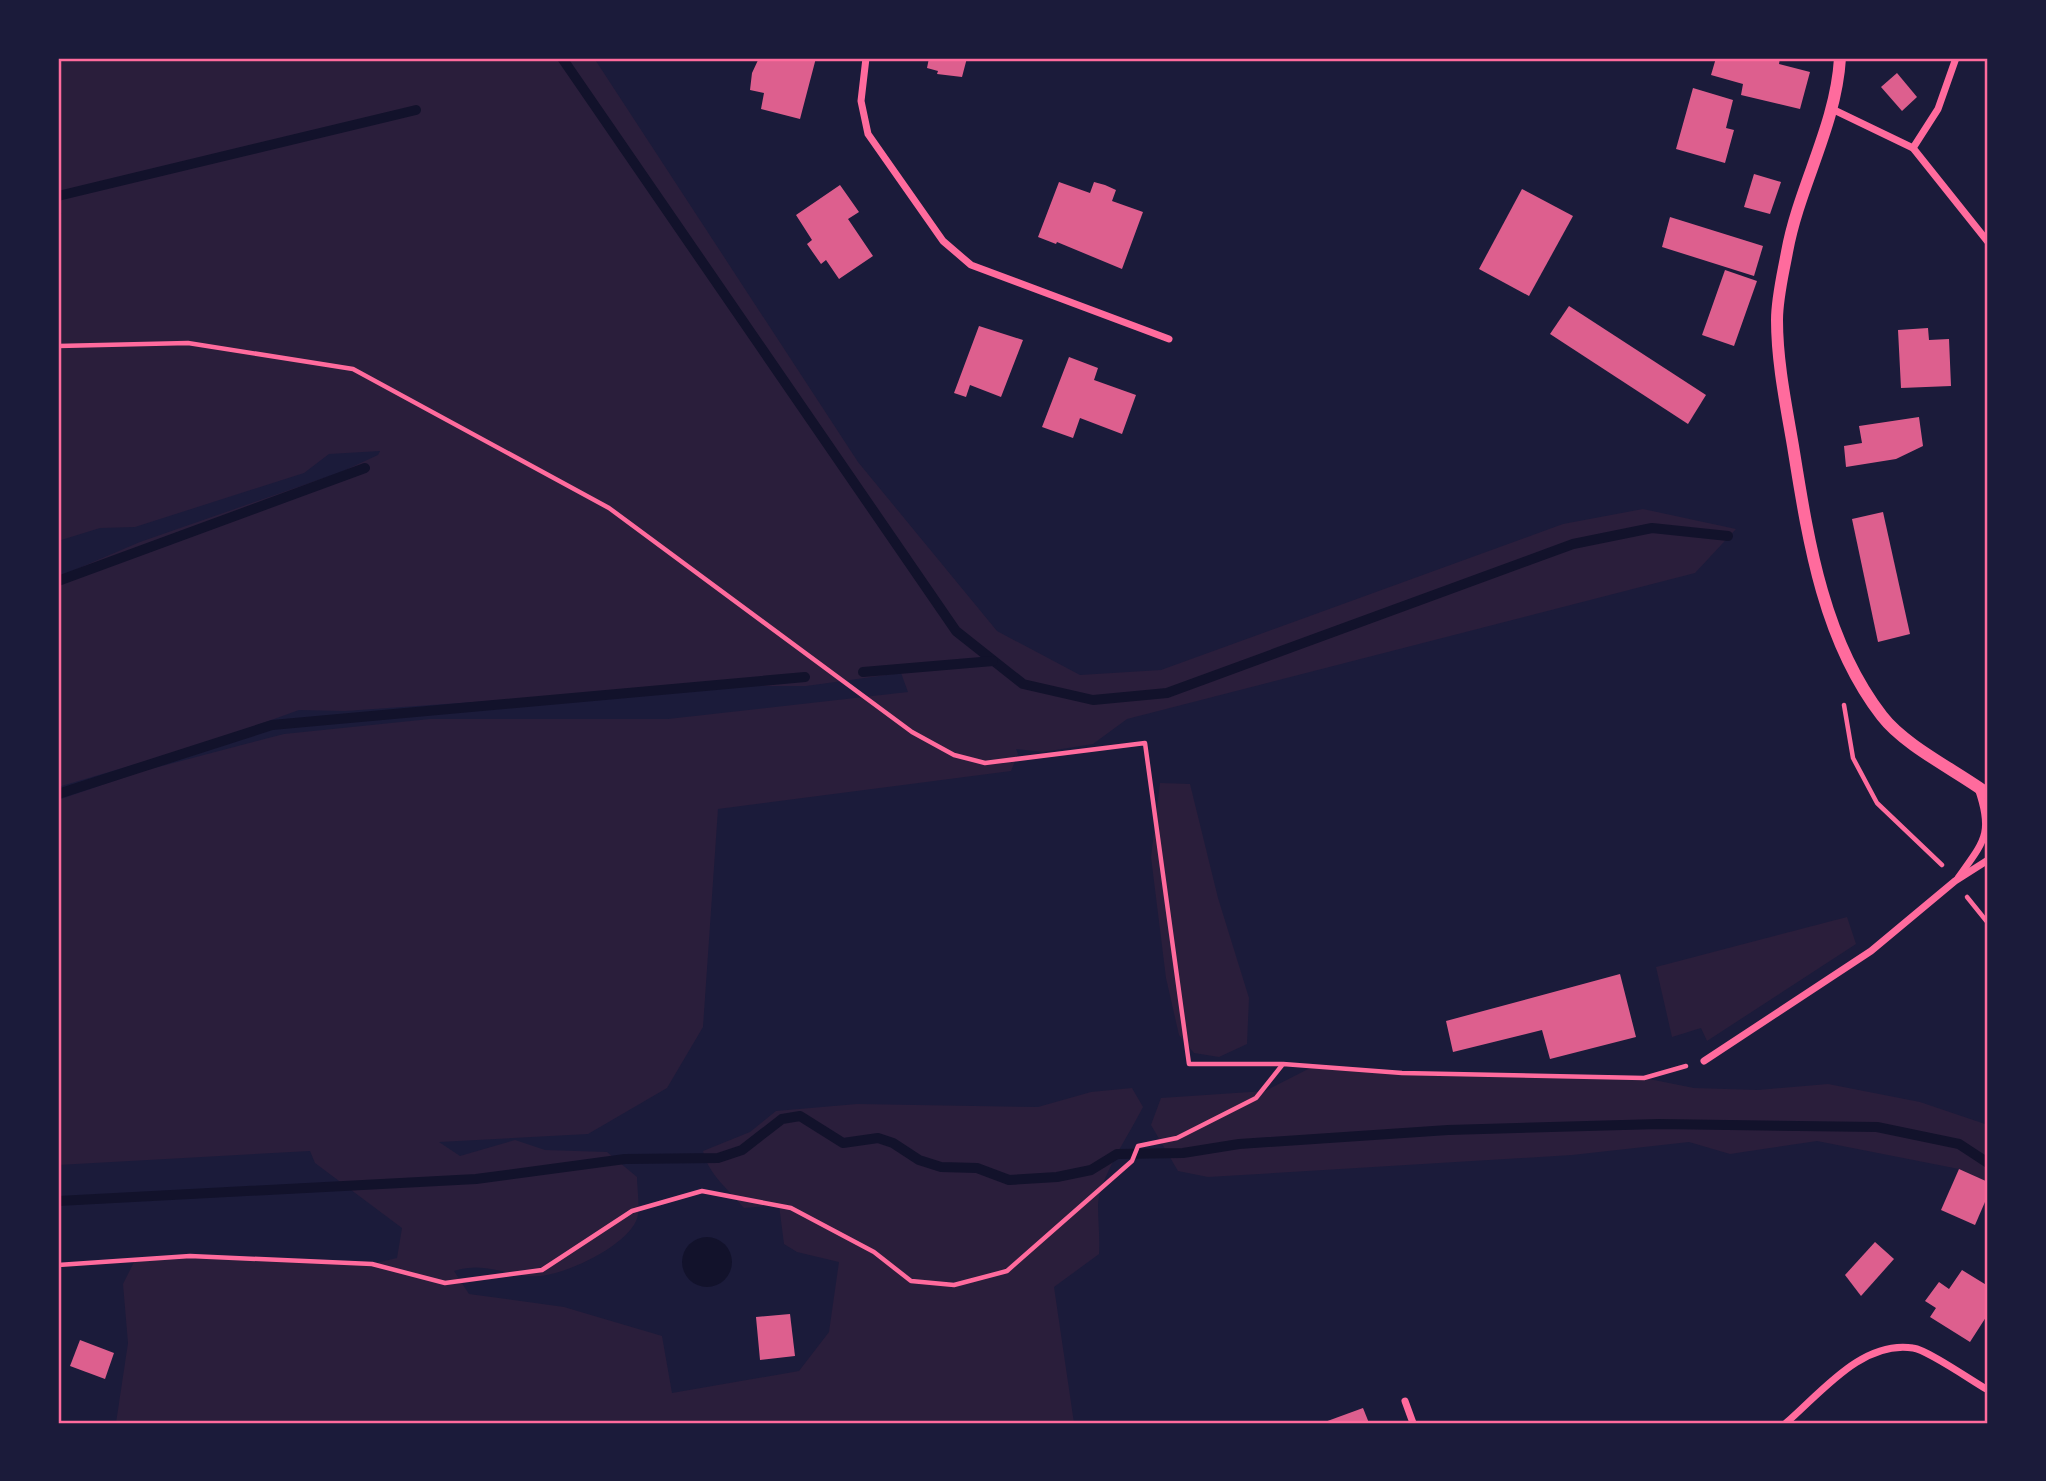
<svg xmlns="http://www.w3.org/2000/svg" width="2046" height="1481" viewBox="0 0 2046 1481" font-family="Literata,serif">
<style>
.green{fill:#2a1e3b}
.water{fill:#12122b}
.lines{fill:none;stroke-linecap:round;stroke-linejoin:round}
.stream{stroke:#12122b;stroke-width:10}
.building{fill:#dd5f8e}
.path{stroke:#ff6b9d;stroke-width:4.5}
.minor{stroke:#ff6b9d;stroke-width:7}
.tertiary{stroke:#ff6b9d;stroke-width:12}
.neatline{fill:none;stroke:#ff6b9d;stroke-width:2.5}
</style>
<rect width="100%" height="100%" fill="#1b1b3a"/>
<!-- green -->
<g class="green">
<path d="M58,58H594L858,462L997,631L1080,675L1161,670L1563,524L1643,509L1736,529L1695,573L1127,719L1093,744L1043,752L1016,749L1018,754L1011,771L718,809L703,1027L667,1088L588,1134L439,1142L460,1156L515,1140L545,1150L607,1152L637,1177C637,1189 641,1211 636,1221C624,1248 557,1280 528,1276C499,1273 484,1262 454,1271L469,1294L564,1307L662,1336L672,1393L799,1371L829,1332L839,1262L797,1252L784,1244L779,1205L744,1208C729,1190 708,1174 703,1151L750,1132L776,1111L857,1104L1038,1107L1091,1092L1132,1088L1143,1107C1130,1133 1099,1179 1098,1205C1098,1221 1100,1237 1099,1254L1054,1287L1074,1423H116L128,1343L123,1284L135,1260L190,1256L372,1264L397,1258L402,1228L315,1163L310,1151L58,1165V800L143,771L284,734L430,719H668L908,692L901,673L806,686H701L345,711L299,710L211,742L58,787V577L140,542L341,472L378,455L380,451L329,454L304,473L135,527L100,528L58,541V215L62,213H58Z"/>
<path d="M1160,783L1190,784L1218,898L1249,998L1247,1044L1219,1057L1194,1053L1179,1035L1166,978L1151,857Z"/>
<path d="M1847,917L1856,944L1707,1041L1701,1028L1672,1037L1656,967Z"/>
<path d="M1314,1066L1402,1073L1644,1078L1694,1088L1758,1090L1828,1084L1920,1102L1988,1125V1182L1959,1169L1817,1141L1730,1154L1689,1142L1572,1155L1208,1177L1178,1171L1151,1125L1161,1098L1265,1091Z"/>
</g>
<!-- water -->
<circle class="water" cx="707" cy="1262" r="25"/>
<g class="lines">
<!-- stream -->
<g class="stream">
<path d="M562,58L956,631L1023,684L1093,700L1167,693L1573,544L1652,528L1728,536"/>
<path d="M58,196L416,110"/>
<path d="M58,581L365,468"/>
<path d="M863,672L993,661"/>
<path d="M58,794L272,725L805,677"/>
<path d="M58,1201L476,1179L625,1159L718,1158L742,1150L782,1119L800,1116L843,1143L878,1138L893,1143L919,1160L941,1167L977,1168L1009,1180L1057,1177L1091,1170L1117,1154L1183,1153L1239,1144L1448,1130L1659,1124L1877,1127L1959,1144L1988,1163"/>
</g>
</g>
<!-- building -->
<g class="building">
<path d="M759,58H816L800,119L761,109L764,93L750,90L752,73Z"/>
<path d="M929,58H967L962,77L937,74L938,71L927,68Z"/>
<path d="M1716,58H1780L1779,64L1810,72L1800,109L1741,95L1743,84L1711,75Z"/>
<path d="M1897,73L1917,97L1902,111L1881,87Z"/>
<path d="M1693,88L1733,100L1726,128L1734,130L1725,163L1676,149Z"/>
<path d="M1754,174L1781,182L1770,214L1744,207Z"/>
<path d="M1059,182L1090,193L1094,182L1105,185L1116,190L1112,201L1143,212L1122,269L1057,242L1056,244L1038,237Z"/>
<path d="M840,185L859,212L848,219L873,256L839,279L826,260L821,264L807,244L812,240L796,215Z"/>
<path d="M1522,189L1573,216L1529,296L1479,269Z"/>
<path d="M1670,217L1763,246L1754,276L1662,247Z"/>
<path d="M1725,270L1757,281L1734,346L1702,335Z"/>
<path d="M1569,306L1706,395L1688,424L1550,334Z"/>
<path d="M979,326L1023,340L1001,397L970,385L966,397L954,393Z"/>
<path d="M1928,328L1929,340L1949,339L1951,386L1901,388L1898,330Z"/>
<path d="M1069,357L1098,368L1094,380L1136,395L1122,434L1080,418L1073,438L1042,427Z"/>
<path d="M1919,417L1923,446L1896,459L1846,467L1844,446L1862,443L1859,426Z"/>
<path d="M1883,512L1910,634L1878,642L1852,519Z"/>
<path d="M1620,974L1636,1037L1550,1059L1542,1030L1453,1052L1446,1021Z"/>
<path d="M1959,1169L1988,1182V1195L1975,1225L1941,1210Z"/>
<path d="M1875,1242L1894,1259L1861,1296L1845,1275Z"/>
<path d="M1962,1270L1988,1286V1314L1970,1342L1930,1317L1936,1308L1925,1301L1939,1282L1949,1289Z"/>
<path d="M790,1314L795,1356L760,1360L756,1317Z"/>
<path d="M80,1340L114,1353L105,1379L70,1366Z"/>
<path d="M1363,1408L1369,1423H1322Z"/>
</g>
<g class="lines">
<!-- path -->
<g class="path">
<path d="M58,346L188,343L353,369L609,508L912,732L954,755L985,763L1145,743L1189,1064H1282"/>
<path d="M1844,705L1853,758L1877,803L1942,865"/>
<path d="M1967,897L1988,923"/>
<path d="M58,1265L190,1256L372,1264L445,1283L542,1270L632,1211L702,1191L791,1208L874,1252L911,1281L954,1285L1007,1271L1132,1161L1138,1146L1177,1138L1256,1098L1283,1064L1402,1073L1644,1078L1686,1066"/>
</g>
<!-- minor -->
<g class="minor">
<path d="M866,58L861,101L868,134L943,241L971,265L1169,339"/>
<path d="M1832,109L1913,148L1988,242"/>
<path d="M1913,148L1938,109L1956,58"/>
<path d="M1958,878C1984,841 1994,834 1978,788"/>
<path d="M1704,1061L1871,951L1955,881L1988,860"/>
<path d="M1405,1401L1413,1423"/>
<path d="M1786,1423C1821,1393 1862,1340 1913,1348C1928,1350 1972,1381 1988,1390"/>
</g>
<!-- tertiary -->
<path class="tertiary" d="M1840,58C1836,126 1799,186 1787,252C1783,274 1777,298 1777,320C1777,362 1786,405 1793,446C1808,539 1823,640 1882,716C1905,746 1957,771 1988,794"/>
</g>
<!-- border -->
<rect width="2046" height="1481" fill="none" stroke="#1b1b3a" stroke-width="119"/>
<rect x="60" y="60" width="1926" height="1362" class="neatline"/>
</svg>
